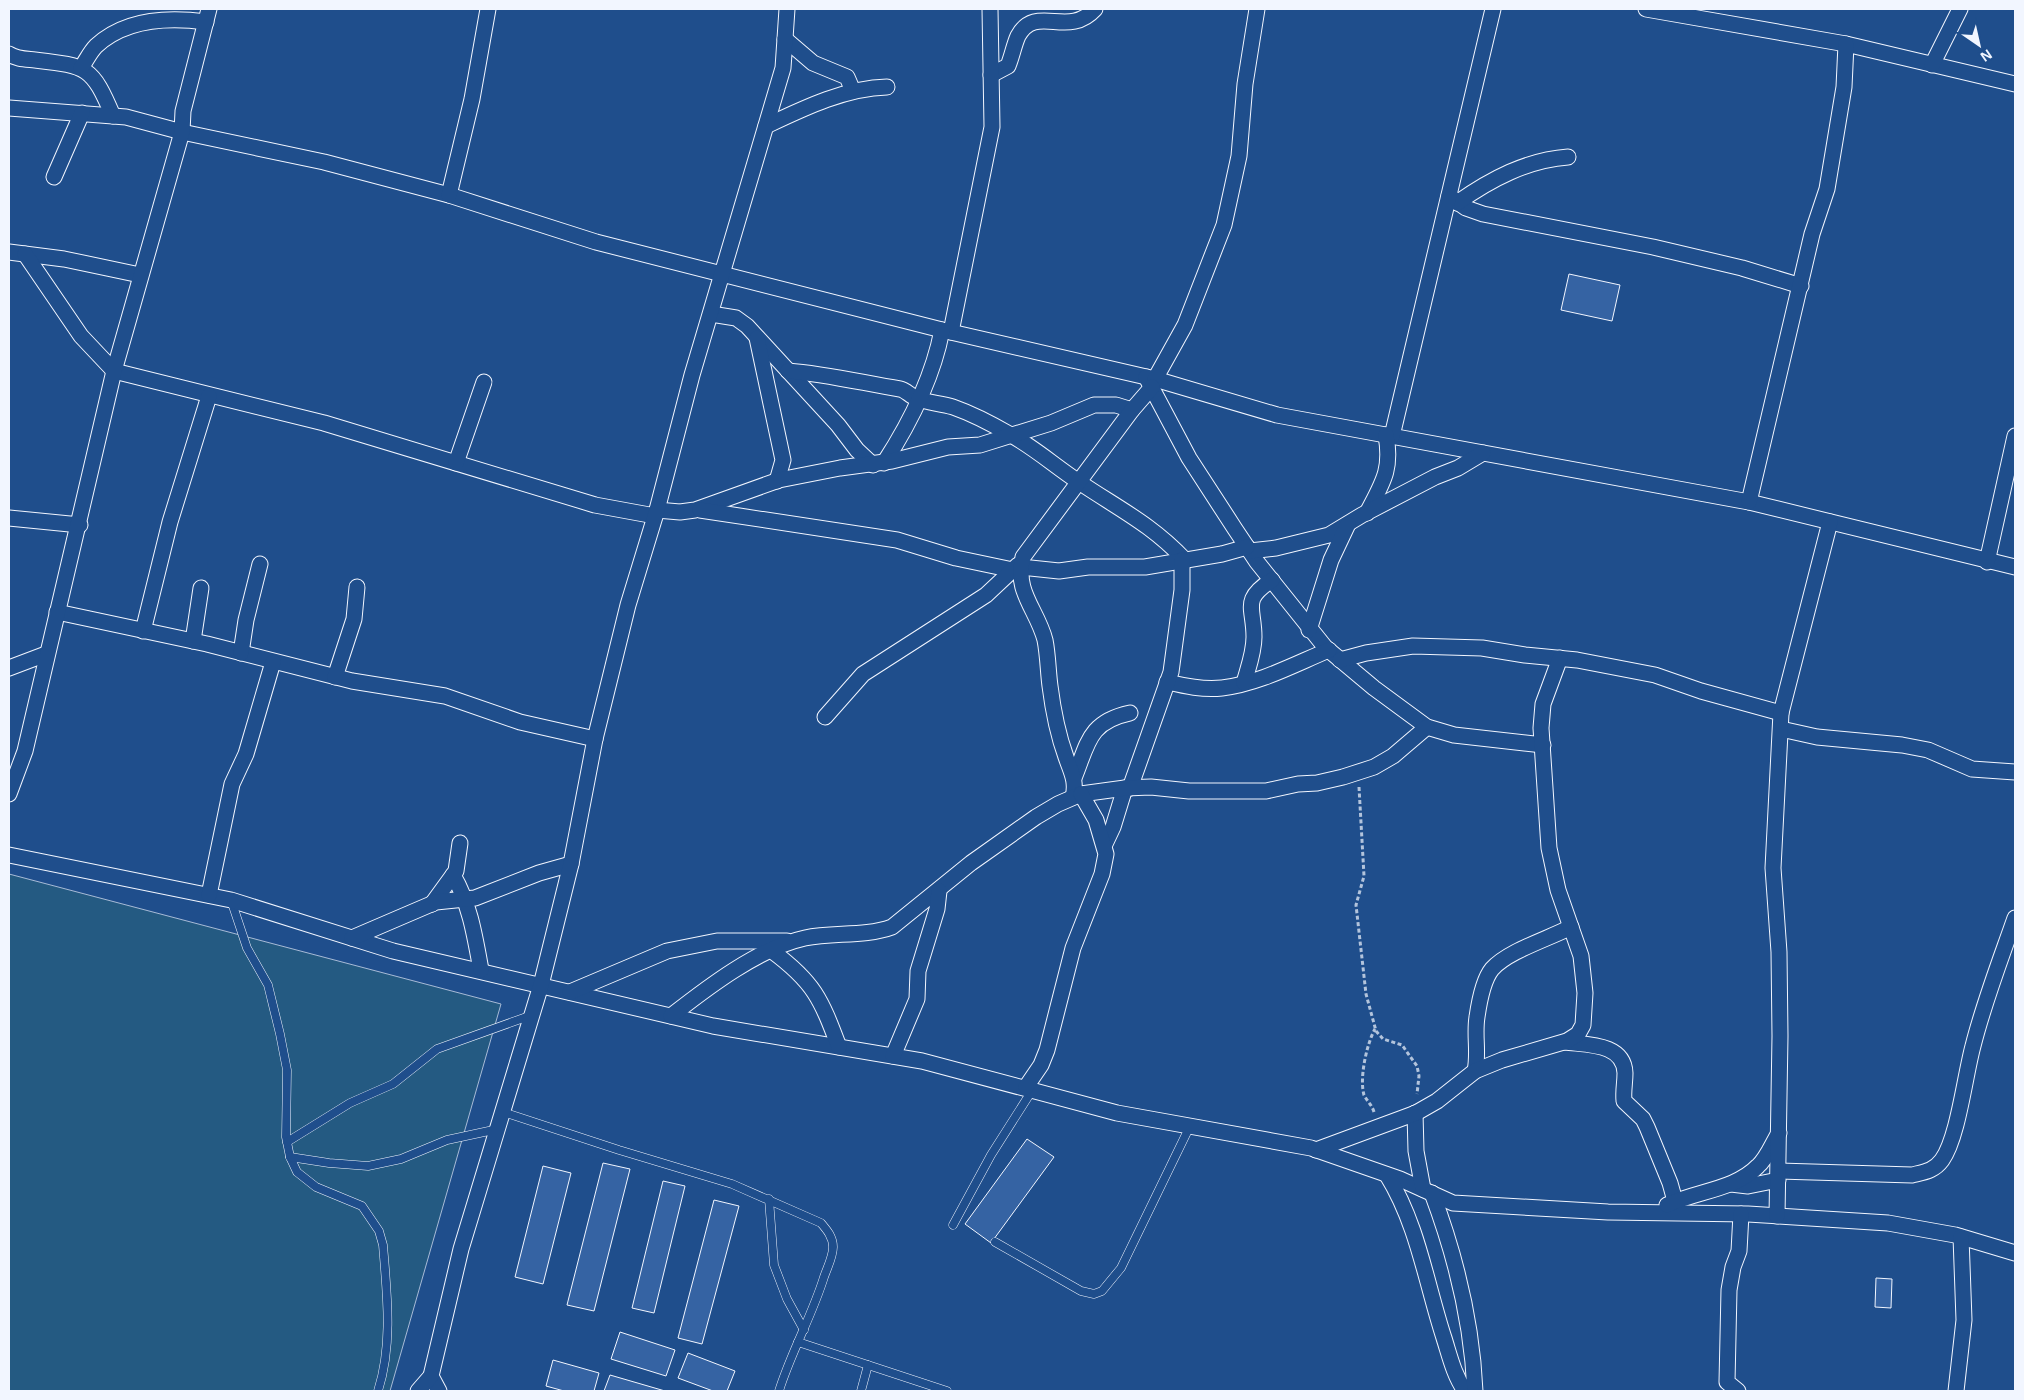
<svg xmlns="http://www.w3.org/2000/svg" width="2024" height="1400" viewBox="0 0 2024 1400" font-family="Helvetica,sans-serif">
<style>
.green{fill:#245a82;stroke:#a8bbd7}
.building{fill:#3563a3;stroke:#f2f6ff}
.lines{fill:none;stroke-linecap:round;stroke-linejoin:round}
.lane-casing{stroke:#f2f6ff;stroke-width:9}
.street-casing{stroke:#f2f6ff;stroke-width:17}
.path{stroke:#b3c4dc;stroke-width:3;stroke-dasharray:4 2.5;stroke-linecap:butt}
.lane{stroke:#1f4e8c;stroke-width:8}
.street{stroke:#1f4e8c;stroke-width:15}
</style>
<rect width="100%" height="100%" fill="#1f4e8c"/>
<!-- green -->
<path class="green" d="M9,874L501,1004L390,1391H9Z"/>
<!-- building -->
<g class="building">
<path d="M1569,274L1620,285L1612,321L1561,310Z"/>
<path d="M1027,1139L1054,1157L991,1243L965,1224Z"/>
<path d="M603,1163L630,1169L594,1311L567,1305Z"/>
<path d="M543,1166L571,1173L543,1284L515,1277Z"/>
<path d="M663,1181L685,1186L654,1313L632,1308Z"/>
<path d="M714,1200L739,1206L702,1344L678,1338Z"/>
<path d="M1876,1278L1892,1279L1891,1308L1875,1307Z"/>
<path d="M620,1332L675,1350L666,1376L611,1359Z"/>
<path d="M688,1353L735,1371L727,1391H713L678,1378Z"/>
<path d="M553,1360L599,1373L594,1391H564L546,1386Z"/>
<path d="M610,1375L665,1391H604Z"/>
</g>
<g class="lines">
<!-- lane casing -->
<g class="lane-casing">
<g id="lane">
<path d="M231,900L247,948L268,985L280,1034L287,1070L286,1137L290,1157L297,1172L316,1187L362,1206L379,1231L383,1245C387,1294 393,1344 378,1391"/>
<path d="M503,1112L619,1150L732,1184L821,1223C827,1230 833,1237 833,1247C833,1257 827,1268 824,1277C812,1316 791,1352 779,1391"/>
<path d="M287,1142L350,1103L393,1084L437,1049L532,1015"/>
<path d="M290,1157L329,1163L368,1166L401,1159L447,1140L498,1129"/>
<path d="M769,1199L774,1265L787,1299L804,1330"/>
<path d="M953,1225L991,1155L1033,1089"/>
<path d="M995,1242L1081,1291L1094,1294L1102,1291L1121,1268L1190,1126"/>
<path d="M798,1342L947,1391"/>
<path d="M861,1391L868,1365"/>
</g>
</g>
<!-- street casing -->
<g class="street-casing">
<g id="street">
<path d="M1646,9L1846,44L2015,84"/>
<path d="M785,39L813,63L847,77L853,91"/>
<path d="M9,54C16,59 26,59 35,60C87,66 92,66 113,116"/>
<path d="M1932,65L1960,9"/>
<path d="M81,68C86,61 90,52 96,46C125,19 169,17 206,22"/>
<path d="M991,75L1008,66C1012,56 1014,45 1018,36C1036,3 1068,39 1095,9"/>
<path d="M9,108L126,117L182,132L324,162L449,195L596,242L942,330L1155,379L1277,415L1749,502L2015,567"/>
<path d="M766,126C804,108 845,88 887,87"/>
<path d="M54,177L82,113"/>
<path d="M449,195L472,99L488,9"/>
<path d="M1449,196L1466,208L1483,214L1653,247L1742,268L1801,286"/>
<path d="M1457,203C1491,179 1527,160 1568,157"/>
<path d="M9,252L64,259L140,275"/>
<path d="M25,254L81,336L114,371L324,423L595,505L655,516"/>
<path d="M711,314L736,318L747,326L838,425L857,450L873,465"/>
<path d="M951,332L992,127L990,9"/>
<path d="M757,338L783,460L777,481"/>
<path d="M788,371C826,374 863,383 900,389C906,390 910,396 916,398C927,403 941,403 953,407C973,414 992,424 1011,435C1035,448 1056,467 1079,482C1119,509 1151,524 1185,560"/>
<path d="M1146,377L1189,458L1235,529L1257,562L1325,647L1374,688L1427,727L1454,735L1543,745"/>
<path d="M1155,379L1185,325L1224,225L1239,156L1245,84L1257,9"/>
<path d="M1392,436L1493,9"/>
<path d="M456,463L484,382"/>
<path d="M884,463C910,423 933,377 942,330"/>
<path d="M1749,502L1812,234L1827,189L1844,87L1846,44"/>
<path d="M657,510L680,512L695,510L779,480L840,468L892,461L948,447L980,445L1051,423L1094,405H1116L1132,410"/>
<path d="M700,510L897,540L956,558L1013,570"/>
<path d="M1367,513C1383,482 1392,470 1386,435"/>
<path d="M9,518L80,525"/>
<path d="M1250,551L1276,548L1329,535L1362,515L1435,477L1458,468L1483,453"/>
<path d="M1987,562L2015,436"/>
<path d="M1021,567L1059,571L1088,567H1145L1222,554L1247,547"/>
<path d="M57,612L207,644L352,681L445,696L520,722L595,739"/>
<path d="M1309,630L1331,560L1348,524"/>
<path d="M143,631L170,522L209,396"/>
<path d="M193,641L201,588"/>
<path d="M241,653L246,620L260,564"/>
<path d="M1340,660L1366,653L1413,646L1482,648L1525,655L1577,660L1655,675L1701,691L1781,713"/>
<path d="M9,668L46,654"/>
<path d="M335,677L354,619L357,587"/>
<path d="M1167,682C1185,686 1203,690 1222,688C1258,684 1295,664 1329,650"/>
<path d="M1244,683C1248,668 1254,653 1254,637C1254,607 1241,600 1272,580"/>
<path d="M825,717L863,674L986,595L1018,565"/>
<path d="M1781,729L1817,737L1902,745L1928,750L1972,769L2015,772"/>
<path d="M1074,778C1088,744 1088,722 1130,713"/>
<path d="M1130,788L1171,672L1182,590V560"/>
<path d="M9,794L25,751L114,371L182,132L183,111L209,9"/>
<path d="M1073,797C1077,781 1071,772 1066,757C1058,735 1053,710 1050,686C1048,671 1048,655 1045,640C1037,609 1014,592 1023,557L1132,410L1152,387"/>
<path d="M1105,844L1113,827L1125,788"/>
<path d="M9,855L231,900L393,951L713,1026L922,1061L1117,1113L1311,1148L1400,1179L1453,1203L1608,1212L1748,1214L1888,1223L1955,1235L2015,1253"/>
<path d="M453,875C470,904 475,937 481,970"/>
<path d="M209,895L232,784L246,754L273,662"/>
<path d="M432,904L456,871L460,843"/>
<path d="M352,938L436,902L475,898L539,873L571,864"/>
<path d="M772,951C814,982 821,999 839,1047"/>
<path d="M570,992L667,951L717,941H787"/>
<path d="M671,1016C708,987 759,948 805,938C834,932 864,937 892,927L971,863L1036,817L1058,804L1081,794L1125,788L1151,787L1189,791H1266L1298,784L1317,783L1343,777L1374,767L1393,756L1427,727"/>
<path d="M1565,1042C1587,1045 1624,1043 1625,1073C1625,1083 1623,1091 1624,1101L1643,1119L1647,1127L1670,1183L1675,1201"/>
<path d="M893,1056L917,999L918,971L937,909L939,891"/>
<path d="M1475,1071C1479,1053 1474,1035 1477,1017C1479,1003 1483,980 1492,969C1508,951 1548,939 1571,927"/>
<path d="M1026,1087L1041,1065L1047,1050L1073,948L1102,874L1106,854L1096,820L1081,794"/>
<path d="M1415,1113L1416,1151L1423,1189"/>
<path d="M1316,1150L1416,1113L1437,1101L1475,1071L1502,1060L1567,1041L1578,1034L1583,1025L1585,993L1581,956L1558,890L1549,848L1541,728L1543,704L1560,658"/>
<path d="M1779,1171L1912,1175C1924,1172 1934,1171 1942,1160C1958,1138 1965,1075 1973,1046C1984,1002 2000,961 2015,918"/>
<path d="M1387,1175C1418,1225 1426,1283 1444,1338C1450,1357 1454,1375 1465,1391"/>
<path d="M1731,1184L1748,1186L1778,1180"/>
<path d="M1432,1193C1456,1257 1472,1322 1475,1391"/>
<path d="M1667,1205C1696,1191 1735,1190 1758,1166C1767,1158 1772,1144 1779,1133"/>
<path d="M1777,1216L1780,1036L1779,952L1773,868L1781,713L1830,522"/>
<path d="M431,1376L439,1391"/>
<path d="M418,1391L431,1376L461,1249L541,985L571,864L595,739L628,605L657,510L692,375L783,68L787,9"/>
<path d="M1738,1391L1727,1382L1729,1290L1733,1267L1739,1251L1741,1214"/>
<path d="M1956,1391L1964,1320L1961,1237"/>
</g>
</g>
<!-- path -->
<g class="path">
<path d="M1359,787L1364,876L1356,905L1366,994L1376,1031L1383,1039L1402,1045L1417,1066L1419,1076L1417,1094"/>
<path d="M1374,1112C1372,1105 1367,1101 1364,1095C1359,1078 1367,1043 1375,1029"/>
</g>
<!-- lane -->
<use href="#lane" class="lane"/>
<!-- street -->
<use href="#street" class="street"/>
</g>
<!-- border -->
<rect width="2024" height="1400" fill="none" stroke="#f2f6ff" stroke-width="20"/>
<!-- north arrow -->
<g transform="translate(1979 45) rotate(146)" stroke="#1f4e8c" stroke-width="4" paint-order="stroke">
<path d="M0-4L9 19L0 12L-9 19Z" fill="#f2f6ff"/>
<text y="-8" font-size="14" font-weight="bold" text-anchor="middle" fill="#f2f6ff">N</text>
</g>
</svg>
